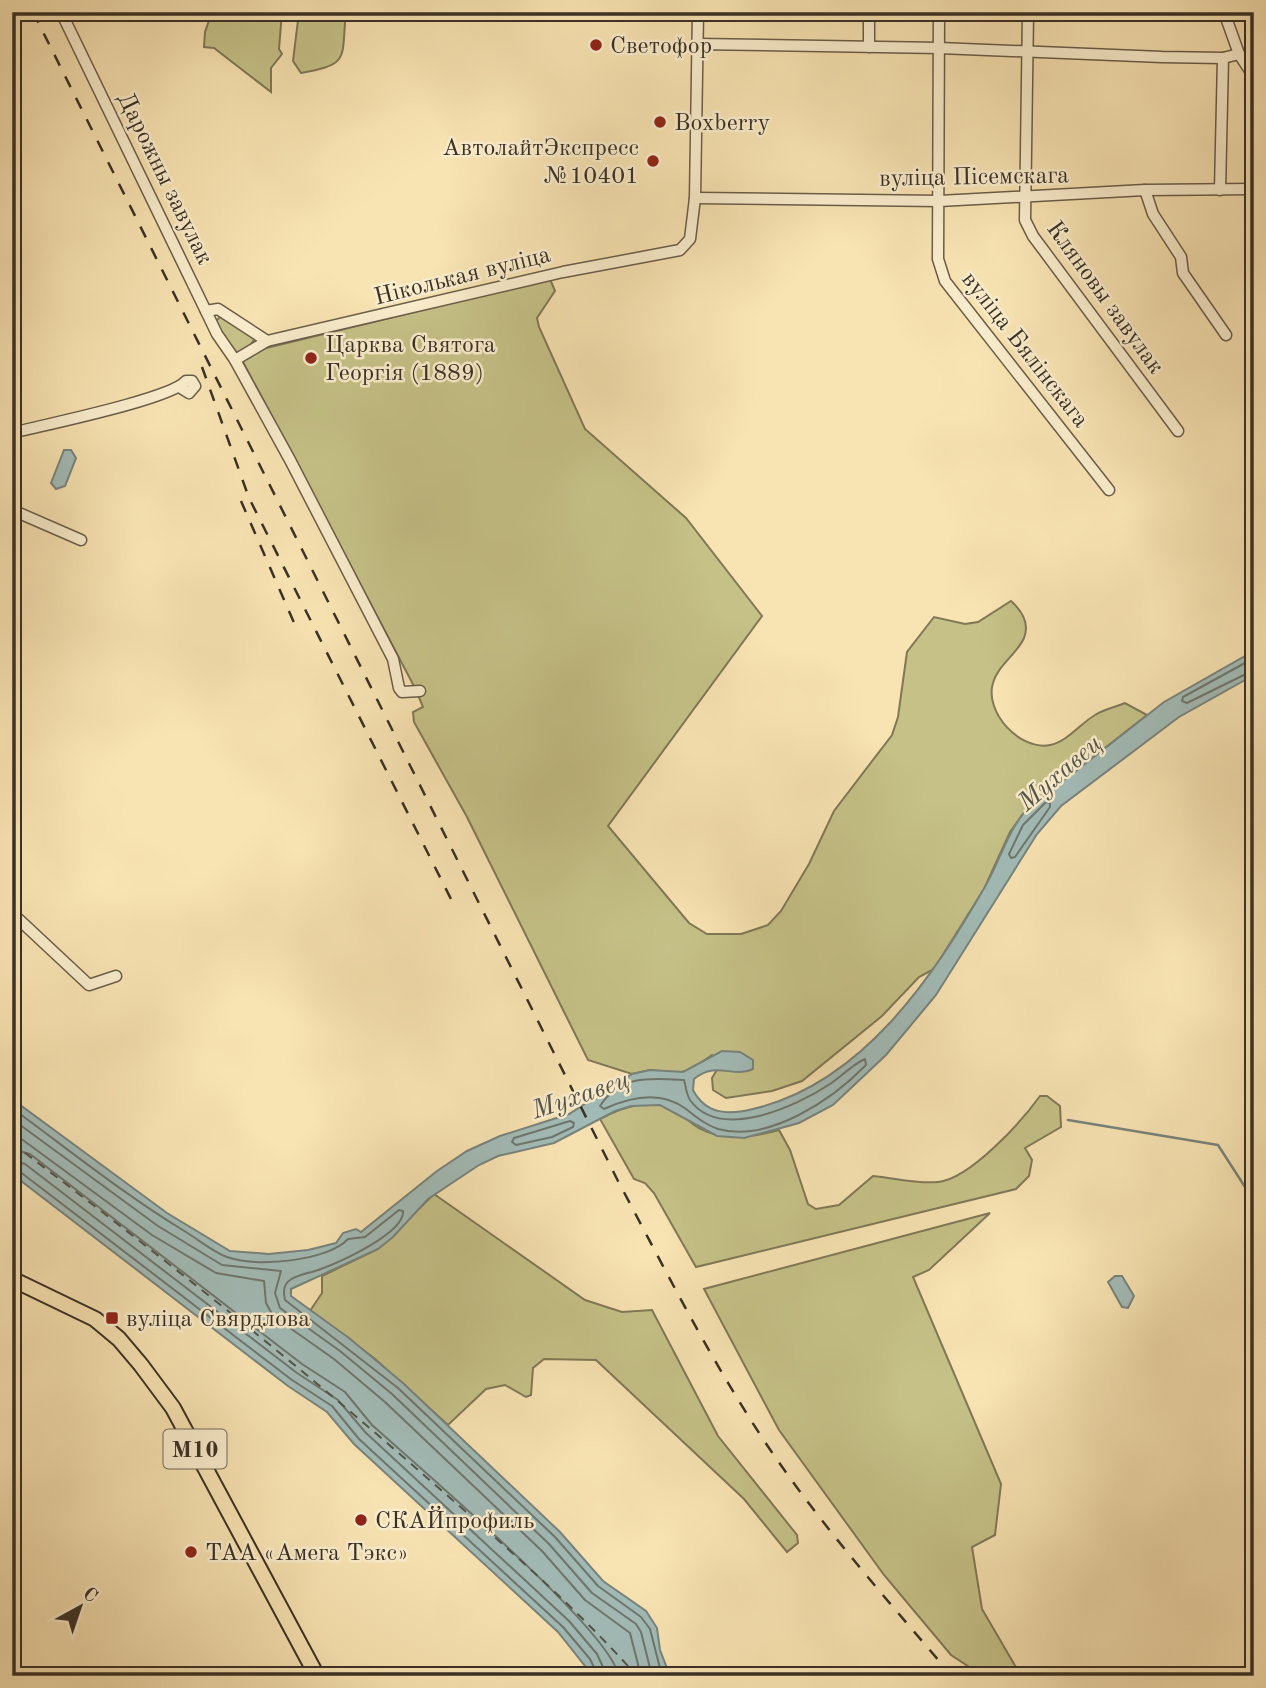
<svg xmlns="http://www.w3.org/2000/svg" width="1266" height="1688" viewBox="0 0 1266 1688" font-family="'Old Standard TT',serif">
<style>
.green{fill:#c5c187;stroke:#807856;stroke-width:2}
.water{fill:#a2bbb7;stroke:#78837d;stroke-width:2}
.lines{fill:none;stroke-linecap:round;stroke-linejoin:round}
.shore{stroke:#6e766e;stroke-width:2}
.stream{stroke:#78837d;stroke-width:2.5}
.ferry{stroke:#54534a;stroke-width:2;stroke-dasharray:9 7;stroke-linecap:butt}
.street-casing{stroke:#6a5d49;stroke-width:13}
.primary-casing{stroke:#3a3026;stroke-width:18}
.street{stroke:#faedcd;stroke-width:10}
.primary{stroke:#f8e3b2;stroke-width:14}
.rail{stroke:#3a3026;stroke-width:2.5;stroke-dasharray:12 12;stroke-linecap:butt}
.poi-dot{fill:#8f2418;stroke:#faedcd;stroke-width:2.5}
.labels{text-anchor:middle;stroke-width:5;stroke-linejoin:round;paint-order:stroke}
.shield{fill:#faedcd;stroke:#746958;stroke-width:2}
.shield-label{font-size:23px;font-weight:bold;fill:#3a3026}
.poi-label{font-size:24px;fill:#3a3026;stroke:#faedcd;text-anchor:start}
.street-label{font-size:24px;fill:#3a3026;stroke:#faedcd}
.water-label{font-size:26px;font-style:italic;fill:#54534a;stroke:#faedcd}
</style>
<rect width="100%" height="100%" fill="#f8e3b2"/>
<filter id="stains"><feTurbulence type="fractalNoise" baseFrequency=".00286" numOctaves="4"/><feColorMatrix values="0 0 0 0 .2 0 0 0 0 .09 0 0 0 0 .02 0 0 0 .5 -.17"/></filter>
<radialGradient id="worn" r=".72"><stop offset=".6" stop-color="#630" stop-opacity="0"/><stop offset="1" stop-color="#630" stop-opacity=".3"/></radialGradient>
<!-- green -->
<g class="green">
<path d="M212,12H282L279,49L282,54L271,68V92L214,48L204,47L205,32Z"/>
<path d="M299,12H346C341,59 351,64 301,73L293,61Z"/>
<path d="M550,279L555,291L537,318L539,327L585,429L686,518L762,616L608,826L689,923L707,934H741L768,925L781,911L809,864L834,811L892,735L898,717L907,652L934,617L965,624L978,622L1011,601C1021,610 1030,623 1024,638C1017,654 998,665 993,683C984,712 1020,751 1050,745C1067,742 1081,723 1095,715C1104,709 1116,707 1125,703L1147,715L1026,810L1010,832L984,889L934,969L919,977L882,1016L802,1081L772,1091L726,1098L713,1090L712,1078L718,1068L727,1069L712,1055L690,1070L677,1073L650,1070L632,1074L588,1060L467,817L414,722L413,712L423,707L416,690L242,360L254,351Z"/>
<path d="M221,316L256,336C251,346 245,354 233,353L215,322Z"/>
<path d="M1040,1096H1047L1060,1106L1061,1127L1025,1148L1032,1160L1029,1176L1016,1189L696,1267L654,1193L645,1183L634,1179L600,1119C623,1107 652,1096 677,1112C685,1116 691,1124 699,1128C723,1141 754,1137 779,1130L790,1150L808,1204L816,1209L839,1205L873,1176C895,1178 916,1184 938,1182C970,1179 1022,1121 1040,1096Z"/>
<path d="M434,1194L585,1300L622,1312L652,1310L718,1436L797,1535L798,1543L787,1552L744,1499L596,1360L544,1359L533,1368L531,1395L526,1397L505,1385L486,1389L448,1425L374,1358L310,1311L322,1293V1276L378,1249Z"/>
<path d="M990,1213L929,1270L913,1277L1001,1484L995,1535L972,1547L982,1609L1021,1676H983L951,1655L884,1575L779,1430L704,1289Z"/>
</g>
<!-- water -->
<g class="water">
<path d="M64,450H71L76,458L65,486L56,489L51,483Z"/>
<path d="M1254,651V675L1179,717L1061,806L1037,834L936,995L886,1055L833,1105L799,1123L744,1138L717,1136L660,1105L631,1106L615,1111L554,1143L498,1156L479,1165L428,1199L393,1237L378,1249L291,1289V1296L349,1338L403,1383L560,1532L603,1581L646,1611L657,1628L660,1650L670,1676H593L558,1632L354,1444L327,1412L288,1386L12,1174V1099L167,1213L230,1251L269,1254L308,1250L336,1243L343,1233L356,1229L361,1232L437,1171L467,1151L500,1136L569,1114L632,1074L650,1070L683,1072L722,1051L740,1052L753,1060V1069C733,1079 717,1060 694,1079L693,1090C706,1115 729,1115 753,1109C863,1083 933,977 986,885C1000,860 1007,833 1026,810L1164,702Z"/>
<path d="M1115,1276H1122L1134,1296L1128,1308L1122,1307L1108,1282Z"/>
</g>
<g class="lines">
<!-- shore -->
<g class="shore">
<path d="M1254,658L1183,697L1182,701L1187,703L1254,670"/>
<path d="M1046,802L1050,803V807L1015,857L1011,858L1009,854L1023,825Z"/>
<path d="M865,1059L866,1065C833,1099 769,1143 718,1129C706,1125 696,1117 686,1109C661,1090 630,1097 604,1109L600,1106C621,1074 652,1078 684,1080C686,1086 686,1094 690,1100C720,1142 797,1106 830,1084C841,1077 853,1064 865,1059Z"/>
<path d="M12,1108C69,1150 125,1195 186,1232C199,1240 213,1252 227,1257C256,1268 328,1261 348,1239L365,1237L399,1210L403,1211C405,1233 340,1262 321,1269C312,1273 298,1274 290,1280C283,1285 283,1292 285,1300L398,1388L555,1537L598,1586L641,1617L650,1629L662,1676"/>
<path d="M12,1119L158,1226L222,1265L281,1271L275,1293L280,1308L340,1351L392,1394L549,1544L592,1593L636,1624L641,1632L652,1676"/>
<path d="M570,1121L574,1123L573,1127L552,1137L516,1145L512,1142L514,1138Z"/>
<path d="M12,1132L152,1235L216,1273L264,1281L266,1303L273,1316L334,1359L385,1402L542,1551L585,1600L630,1633L641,1676"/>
<path d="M12,1149L30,1154L302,1364L345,1392L372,1425C413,1462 616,1635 618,1676"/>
<path d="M12,1160L25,1164L297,1373L338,1400L365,1432L569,1621L597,1654L607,1676"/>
<path d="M12,1169L19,1171L292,1380L332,1406L359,1439L563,1627L590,1659L598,1676"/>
</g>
<!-- stream -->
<path class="stream" d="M1068,1120L1218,1145L1254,1201"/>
<!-- ferry -->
<path class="ferry" d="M12,1143C153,1250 292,1359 425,1476C498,1540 572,1603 637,1676"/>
<!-- street casing -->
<g class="street-casing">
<g id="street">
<path d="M61,12L217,334L235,360"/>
<path d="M869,12V47"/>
<path d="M939,12L938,259L945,281L1109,490"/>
<path d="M1028,12L1025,220L1033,236L1178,431"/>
<path d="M1224,12L1239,54L1254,77"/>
<path d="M697,44L939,48L1162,57L1223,58L1239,54"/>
<path d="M1145,190L1153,214L1181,257L1183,273L1226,335"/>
<path d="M1220,190L1223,58"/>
<path d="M695,198L939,201L1145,190L1254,189"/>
<path d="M206,311L218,309L267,341L563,272L680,250L690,239L695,198L698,12"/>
<path d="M267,341L235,360L290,460L393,659L399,688L402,692L420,691"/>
<path d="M12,433C43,425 171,399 186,381H192L195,386L189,393L181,388"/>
<path d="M12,510L81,540"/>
<path d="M12,913L89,985L116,976"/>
</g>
</g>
<!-- primary casing -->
<g class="primary-casing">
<path id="primary" d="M12,1279L95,1319L119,1339L141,1365L173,1408L317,1676"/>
</g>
<!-- street -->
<use href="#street" class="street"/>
<!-- primary -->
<use href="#primary" class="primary"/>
<!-- rail -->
<g class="rail">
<path d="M33,12L618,1181C666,1271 712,1363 769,1448C824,1529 889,1602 952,1676"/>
<path d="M202,367L249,498L452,901"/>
<path d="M241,501L295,625"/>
</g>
</g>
<!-- markers -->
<g class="poi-dot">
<circle cx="596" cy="45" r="7"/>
<circle cx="660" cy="122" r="7"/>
<circle cx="653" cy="161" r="7"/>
<circle cx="311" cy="358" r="7"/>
<rect x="105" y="1311" width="14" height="14" rx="3.5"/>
<circle cx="361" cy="1520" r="7"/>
<circle cx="191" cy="1552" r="7"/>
</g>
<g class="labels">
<!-- shield labels -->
<rect class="shield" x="163.5" y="1429.5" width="63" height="39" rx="5"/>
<g class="shield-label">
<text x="195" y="1457">М10</text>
</g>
<!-- poi labels -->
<g class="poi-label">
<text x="610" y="53">Светофор</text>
<text x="674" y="130">Boxberry</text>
<text x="639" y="155" text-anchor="end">АвтолайтЭкспресс<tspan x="639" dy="28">№10401</tspan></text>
<text x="325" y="352">Царква Святога<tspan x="325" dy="28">Георгія (1889)</tspan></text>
<text x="126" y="1326">вуліца Свярдлова</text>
<text x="375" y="1528">СКАЙпрофиль</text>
<text x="205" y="1560">ТАА «Амега Тэкс»</text>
</g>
<!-- street labels -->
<g class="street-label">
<text transform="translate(974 176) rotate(-1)" y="8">вуліца Пісемскага</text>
<text transform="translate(166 178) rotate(64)" y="8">Дарожны завулак</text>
<text transform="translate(462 275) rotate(-14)" y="8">Ніколькая вуліца</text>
<text transform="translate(1106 297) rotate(54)" y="8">Кляновы завулак</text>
<text transform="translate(1026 349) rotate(52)" y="8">вуліца Бялінскага</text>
</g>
<!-- water labels -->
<g class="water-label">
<text transform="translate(1059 772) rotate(-41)" y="9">Мухавец</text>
<text transform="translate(580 1094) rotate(-19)" y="9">Мухавец</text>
</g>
</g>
<!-- margin -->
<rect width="1266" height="1688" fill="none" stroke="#f8e3b2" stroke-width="42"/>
<rect x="14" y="14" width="1238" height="1660" fill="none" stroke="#3a3026" stroke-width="3.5"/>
<rect x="21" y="21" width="1224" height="1646" fill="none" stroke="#3a3026" stroke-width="2"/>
<!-- north arrow -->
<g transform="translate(80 1607) rotate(40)" stroke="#faedcd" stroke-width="5" paint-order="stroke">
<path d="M0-5L12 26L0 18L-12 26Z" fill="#3a3026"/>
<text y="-10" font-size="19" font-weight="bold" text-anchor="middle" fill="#3a3026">С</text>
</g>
<rect width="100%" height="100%" filter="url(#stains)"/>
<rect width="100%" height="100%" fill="url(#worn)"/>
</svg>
